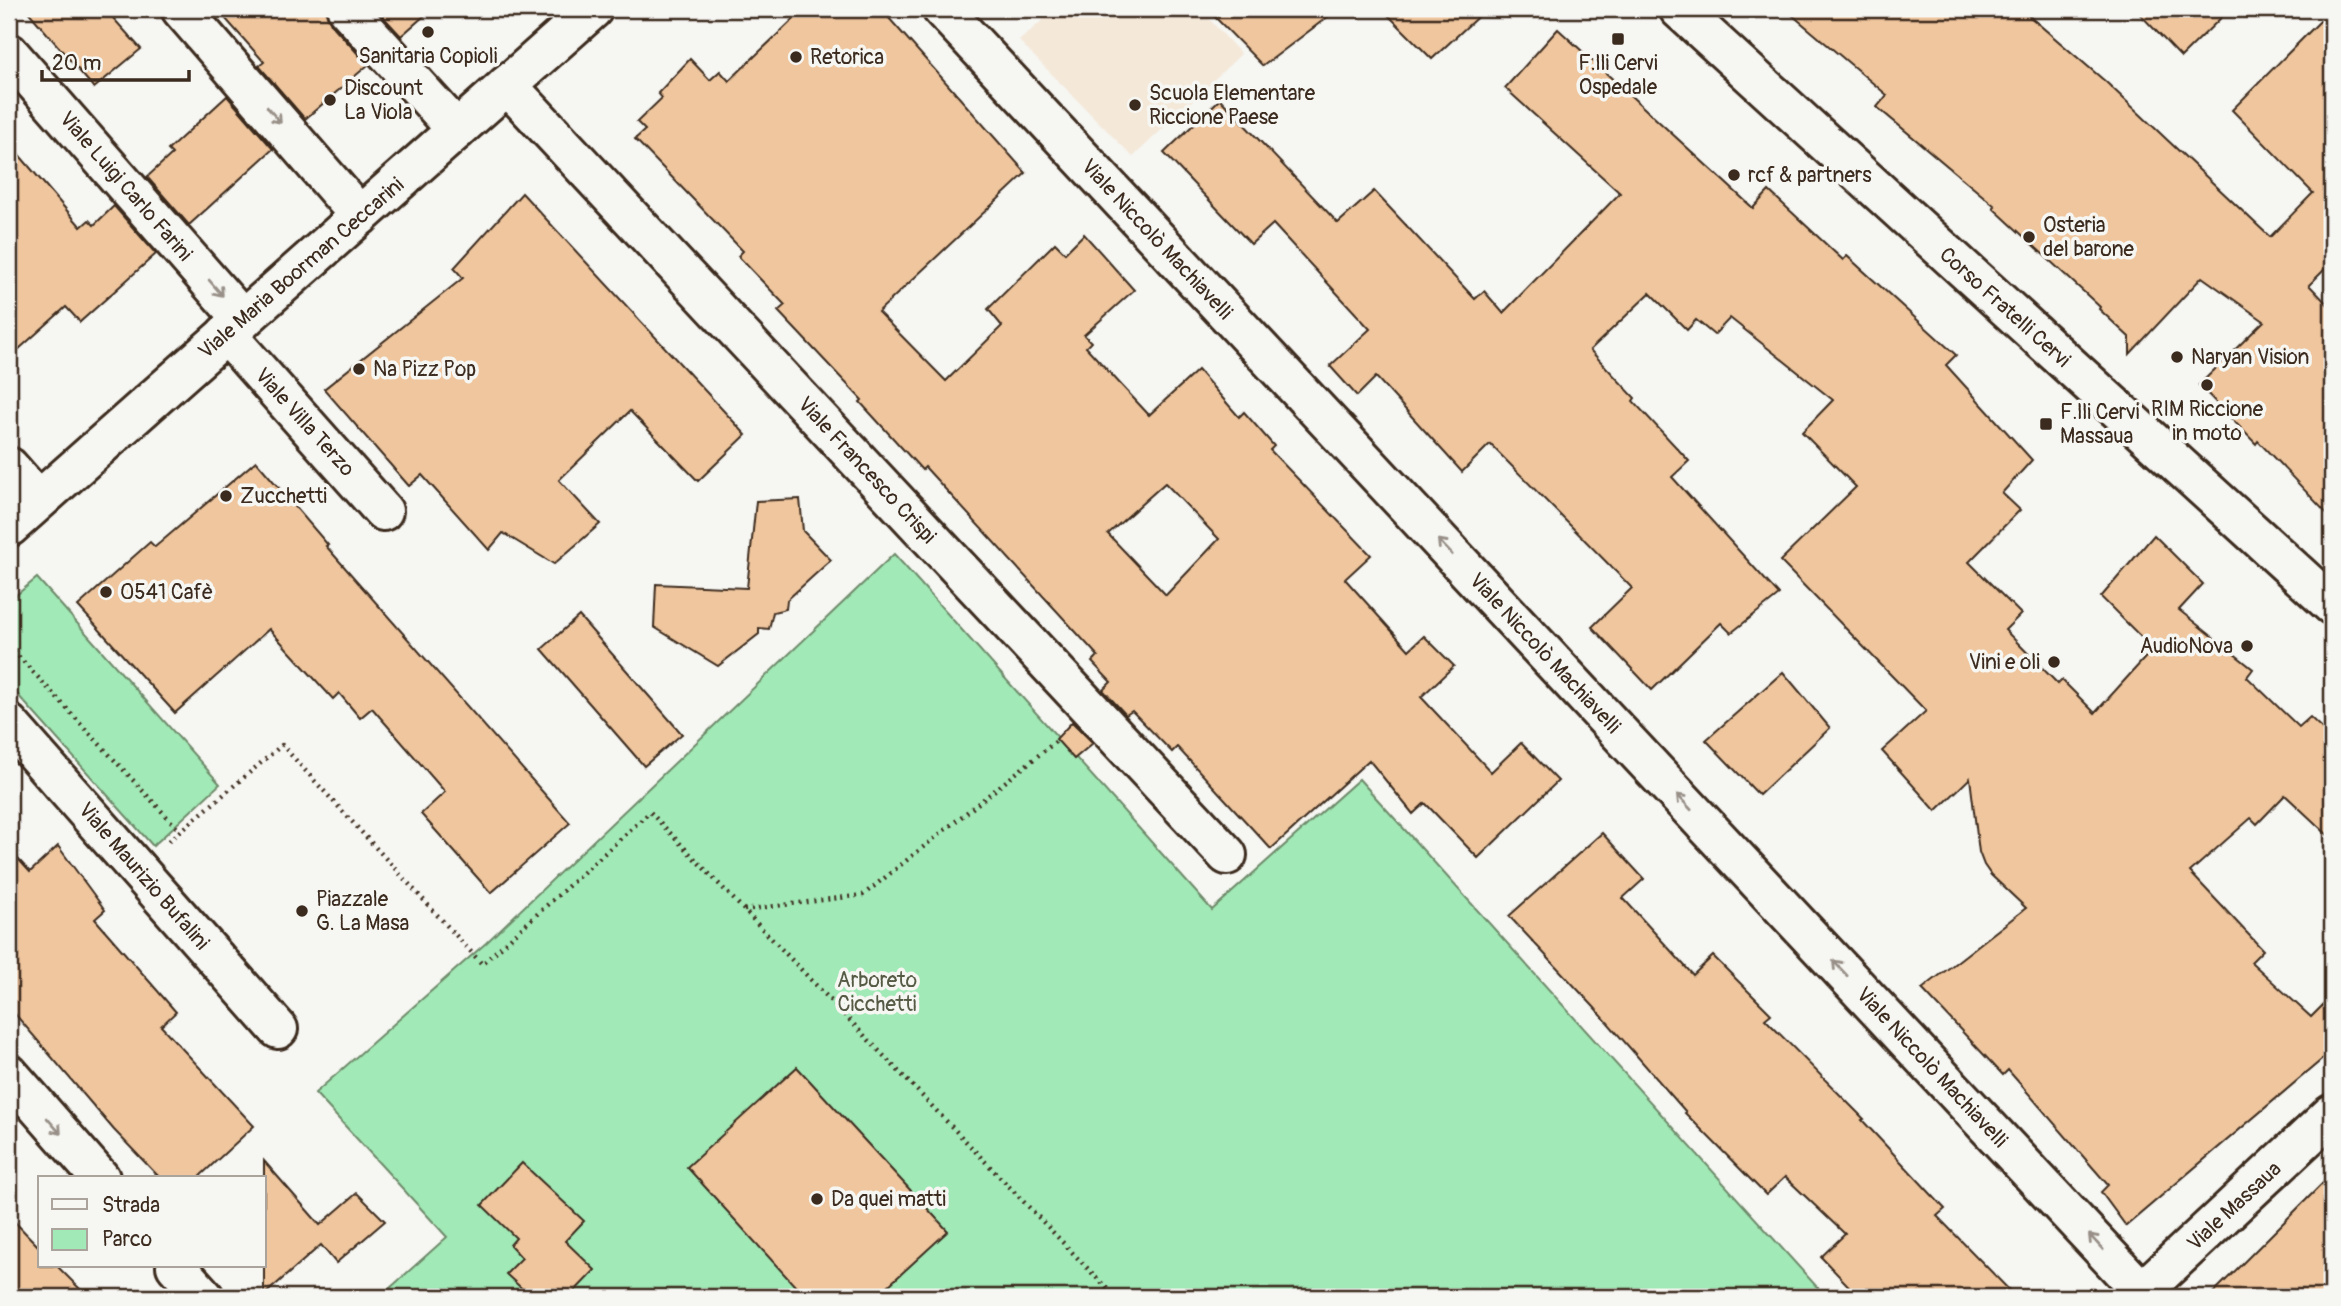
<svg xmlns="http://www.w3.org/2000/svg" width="2341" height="1306" viewBox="0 0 2341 1306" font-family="Pangolin,sans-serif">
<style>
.built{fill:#f4e8d9}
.green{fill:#a1e9b6;stroke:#6e8a6a;stroke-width:2}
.building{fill:#efc69e;stroke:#3b2a1e;stroke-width:2;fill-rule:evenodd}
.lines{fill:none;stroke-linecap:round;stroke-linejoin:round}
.minor-casing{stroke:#3b2a1e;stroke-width:44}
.path{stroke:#3b2a1e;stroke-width:4.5;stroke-dasharray:2 5;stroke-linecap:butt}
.minor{stroke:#f6f6f2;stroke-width:38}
.oneway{stroke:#989088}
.poi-dot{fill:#3b2a1e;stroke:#f6f6f2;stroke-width:2.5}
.labels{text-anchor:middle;stroke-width:7;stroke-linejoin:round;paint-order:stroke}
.poi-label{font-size:21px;fill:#3b2a1e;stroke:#f6f6f2;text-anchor:start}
.street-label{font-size:21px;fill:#3b2a1e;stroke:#f6f6f2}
.park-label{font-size:21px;fill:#545a44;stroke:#f6f6f2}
</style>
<rect width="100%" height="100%" fill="#f6f6f2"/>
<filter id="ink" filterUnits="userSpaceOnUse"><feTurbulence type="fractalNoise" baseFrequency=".0143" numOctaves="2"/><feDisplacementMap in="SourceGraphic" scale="14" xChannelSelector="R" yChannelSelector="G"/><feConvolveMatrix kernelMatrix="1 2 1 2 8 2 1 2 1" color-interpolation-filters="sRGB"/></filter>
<g filter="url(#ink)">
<!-- built -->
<path class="built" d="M1055,9H1200L1241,54L1133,157L1019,41Z"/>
<!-- green -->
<g class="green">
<path d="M894,554L1212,910L1359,779L1826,1297H380L447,1237L315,1093L486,943Z"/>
<path d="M37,578L220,784L153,846L9,685V601Z"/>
</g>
<!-- building -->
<g class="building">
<path d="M26,9H105L141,49L94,88Z"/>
<path d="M217,9H326L331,24L368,65L305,119L259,66L264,62Z"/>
<path d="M376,9H432L401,36Z"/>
<path d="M804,9H881L1026,173L878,312L946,381L1002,326L988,309L1055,243L1065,253L1084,234L1134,290L1084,335L1091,342L1086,347L1149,415L1198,370L1239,417L1244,412L1274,446L1270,450L1371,555L1345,579L1409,650L1424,636L1454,666L1421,697L1491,772L1521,743L1558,781L1478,858L1425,803L1413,814L1369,760L1271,849L1177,747L1172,752L1132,711L1126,715L1103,690L1111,682L1092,662L1098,656L925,467L922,470L860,402L862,400L778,311L785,305L738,256L743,251L635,139L645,130L637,122L662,98L658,93L690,59L710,80L720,71L729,81ZM1165,483L1219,539L1166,595L1108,534Z"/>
<path d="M1207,9H1338L1263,66Z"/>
<path d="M1382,9H1486L1432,59Z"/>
<path d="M1785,9H2021L2106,82L2270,237L2313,193L2232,110L2332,9V262L2309,285L2332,309V519L2258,441L2256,444L2199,385L2264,321L2202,277L2130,354V338L2099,309L2100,307L1993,208L1995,206L1877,107L1887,95Z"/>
<path d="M2135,9H2230L2181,57Z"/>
<path d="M1558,29L1753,208L1769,191L1843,260L1847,256L1956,355L1946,365L2032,460L2002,493L2020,510L1969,562L2021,614L2005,630L2058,684L2062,680L2095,713L2153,649L2101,597L2154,535L2203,584L2179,610L2253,669L2247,677L2299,727L2310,717L2332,738V839L2285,795L2257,824L2251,818L2190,872L2263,950L2251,962L2311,1017L2332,996V1051L2126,1226L2101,1192L2108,1185L2008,1070L2003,1075L1922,989L2026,908L1991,875L1984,865L1979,852L1970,778L1936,811L1882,751L1926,711L1780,561L1856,487L1802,432L1833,400L1730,318L1714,335L1696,320L1687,330L1650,293L1590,350L1635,398L1633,401L1689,461L1672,477L1779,595L1731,633L1721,623L1652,690L1592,627L1632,588L1490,444L1462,472L1376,377L1357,396L1330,366L1370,329L1273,224L1251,244L1164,153L1220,99L1338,223L1374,191L1475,299L1484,291L1503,313L1620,193L1505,88Z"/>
<path d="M227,96L273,149L189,225L147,177L172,154L168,150Z"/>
<path d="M9,143L81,227L89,220L94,225L114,206L156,254L80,322L66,307L9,358Z"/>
<path d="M522,193L746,435L698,481L630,411L559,480L600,524L554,564L503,533L489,550L422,475L409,486L324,389L463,278L454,268Z"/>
<path d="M256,461L328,545L326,546L570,823L491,893L421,814L445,792L372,708L360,718L339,693L333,699L269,629L175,713L78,606L150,542L155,547Z"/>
<path d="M800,499L803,531L831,560L787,600L786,609L773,612L769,629L759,628V634L718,666L654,627L656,584L747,588L756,501Z"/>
<path d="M579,616L682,734L644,766L542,649Z"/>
<path d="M1783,672L1830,728L1759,795L1706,740Z"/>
<path d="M1072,722L1093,743L1074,759L1056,739Z"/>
<path d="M1602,833L1644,879L1623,898L1693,975L1713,956L1771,1014L1765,1019L1864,1119L1862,1120L1945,1209L1937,1216L2016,1297H1859L1821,1257L1845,1234L1785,1177L1766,1195L1685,1113L1686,1112L1594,1007L1509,916Z"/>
<path d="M58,846L105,910L95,919L176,1012L161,1026L254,1126L198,1178H160L114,1130L9,1007V849L30,872Z"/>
<path d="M797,1067L948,1231L876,1297H805L687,1167Z"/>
<path d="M264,1161L320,1225L357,1193L385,1221L336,1263L321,1245L264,1295Z"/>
<path d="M522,1163L584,1221L565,1241L595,1270L569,1297H531L506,1274L522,1258L510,1245L516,1238L482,1205Z"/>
<path d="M2332,1174V1297H2209Z"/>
<path d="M9,1216L40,1248V1266H57L88,1297H9Z"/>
</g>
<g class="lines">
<!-- minor casing -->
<g class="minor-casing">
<g id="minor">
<path d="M181,9L360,216"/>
<path d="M347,9L457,130"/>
<path d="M942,9L2147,1297"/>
<path d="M1679,9L2332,605"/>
<path d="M9,53L243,320"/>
<path d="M507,85L1227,855"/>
<path d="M226,334L383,511"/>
<path d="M9,467L38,500"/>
<path d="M9,527L593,9"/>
<path d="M9,724L278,1029"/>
<path d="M9,1074L100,1178"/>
<path d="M176,1266L204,1297"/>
<path d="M2136,1297L2332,1114"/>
</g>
</g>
<!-- path -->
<g class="path">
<path d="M9,646L180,831"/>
<path d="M169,841L282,745L482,964L650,812L1115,1297"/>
<path d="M744,910L863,895L1059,739"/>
</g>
<!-- minor -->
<use href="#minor" class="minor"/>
</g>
<!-- one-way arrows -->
<defs><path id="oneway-shaft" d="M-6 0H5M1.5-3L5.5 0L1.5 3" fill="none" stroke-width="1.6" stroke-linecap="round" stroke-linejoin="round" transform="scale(1.75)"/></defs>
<g class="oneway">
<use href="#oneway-shaft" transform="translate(274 115) rotate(49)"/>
<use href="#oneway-shaft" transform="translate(216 288) rotate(49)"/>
<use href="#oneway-shaft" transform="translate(1445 547) rotate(-133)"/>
<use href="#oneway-shaft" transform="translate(1684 802) rotate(-133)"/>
<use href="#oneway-shaft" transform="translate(1840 968) rotate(-133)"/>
<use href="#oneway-shaft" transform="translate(54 1126) rotate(49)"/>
<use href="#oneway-shaft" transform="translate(2096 1242) rotate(-133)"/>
</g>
</g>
<!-- markers -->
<g class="poi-dot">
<circle cx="428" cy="32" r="7"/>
<rect x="1611" y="32" width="14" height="14" rx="3.5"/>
<circle cx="796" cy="57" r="7"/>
<circle cx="330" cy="100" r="7"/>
<circle cx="1135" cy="105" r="7"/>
<circle cx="1734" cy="175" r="7"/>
<circle cx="2029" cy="237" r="7"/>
<circle cx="2177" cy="357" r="7"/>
<circle cx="359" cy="369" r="7"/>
<circle cx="2207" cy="385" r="7"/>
<rect x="2039" y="417" width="14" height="14" rx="3.5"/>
<circle cx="226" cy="496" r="7"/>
<circle cx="106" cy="592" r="7"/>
<circle cx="2247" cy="646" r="7"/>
<circle cx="2054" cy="662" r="7"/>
<circle cx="302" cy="911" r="7"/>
<circle cx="817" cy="1199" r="7"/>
</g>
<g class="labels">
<!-- poi labels -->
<g class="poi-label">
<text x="428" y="63" text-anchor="middle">Sanitaria Copioli</text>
<text x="810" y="64">Retorica</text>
<text x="1618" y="70" text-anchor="middle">F.lli Cervi<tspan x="1618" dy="24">Ospedale</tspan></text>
<text x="344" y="95">Discount<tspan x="344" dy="24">La Viola</tspan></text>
<text x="1149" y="100">Scuola Elementare<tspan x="1149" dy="24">Riccione Paese</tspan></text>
<text x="1748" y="182">rcf &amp; partners</text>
<text x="2043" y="232">Osteria<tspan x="2043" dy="24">del barone</tspan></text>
<text x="2191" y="364">Naryan Vision</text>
<text x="373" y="376">Na Pizz Pop</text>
<text x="2207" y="416" text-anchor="middle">RIM Riccione<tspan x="2207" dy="24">in moto</tspan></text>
<text x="2060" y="419">F.lli Cervi<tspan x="2060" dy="24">Massaua</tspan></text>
<text x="240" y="503">Zucchetti</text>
<text x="120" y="599">0541 Cafè</text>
<text x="2233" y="653" text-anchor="end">AudioNova</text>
<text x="2040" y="669" text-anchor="end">Vini e oli</text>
<text x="316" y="906">Piazzale<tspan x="316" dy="24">G. La Masa</tspan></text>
<text x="831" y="1206">Da quei matti</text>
</g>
<!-- street labels -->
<g class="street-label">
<text transform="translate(126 186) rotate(49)" y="7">Viale Luigi Carlo Farini</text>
<text transform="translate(1157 239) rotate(47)" y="7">Viale Niccolò Machiavelli</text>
<text transform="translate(301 268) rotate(-41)" y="7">Viale Maria Boorman Ceccarini</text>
<text transform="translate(2005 307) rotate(42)" y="7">Corso Fratelli Cervi</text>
<text transform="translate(305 422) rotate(48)" y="7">Viale Villa Terzo</text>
<text transform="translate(867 470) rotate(47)" y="7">Viale Francesco Crispi</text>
<text transform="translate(1545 653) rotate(47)" y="7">Viale Niccolò Machiavelli</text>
<text transform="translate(144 876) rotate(49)" y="7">Viale Maurizio Bufalini</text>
<text transform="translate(1932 1067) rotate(47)" y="7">Viale Niccolò Machiavelli</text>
<text transform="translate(2234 1206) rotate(-43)" y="7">Viale Massaua</text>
</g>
<!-- park labels -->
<g class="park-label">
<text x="877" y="987">Arboreto<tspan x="877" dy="24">Cicchetti</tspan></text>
</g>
</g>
<!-- margin -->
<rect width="2341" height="1306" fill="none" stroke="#f6f6f2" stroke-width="35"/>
<rect x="18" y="18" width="2306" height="1271" fill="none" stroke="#3b2a1e" stroke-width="2.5" filter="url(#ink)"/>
<!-- legend -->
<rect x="38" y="1176" width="228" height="91" fill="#f6f6f2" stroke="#aba49d" stroke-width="2"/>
<rect x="52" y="1199" width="35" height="10" fill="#f6f6f2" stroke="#aba49d" stroke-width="2"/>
<text x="102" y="1212" font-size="21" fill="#3b2a1e">Strada</text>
<rect x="52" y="1229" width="35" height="21" fill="#a1e9b6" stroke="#aba49d" stroke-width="2"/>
<text x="102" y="1246" font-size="21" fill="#3b2a1e">Parco</text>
<!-- scale -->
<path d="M42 70v10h147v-10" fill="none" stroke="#3b2a1e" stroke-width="3.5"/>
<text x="52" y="70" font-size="21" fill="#3b2a1e" stroke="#f6f6f2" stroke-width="5" paint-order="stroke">20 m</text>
</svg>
